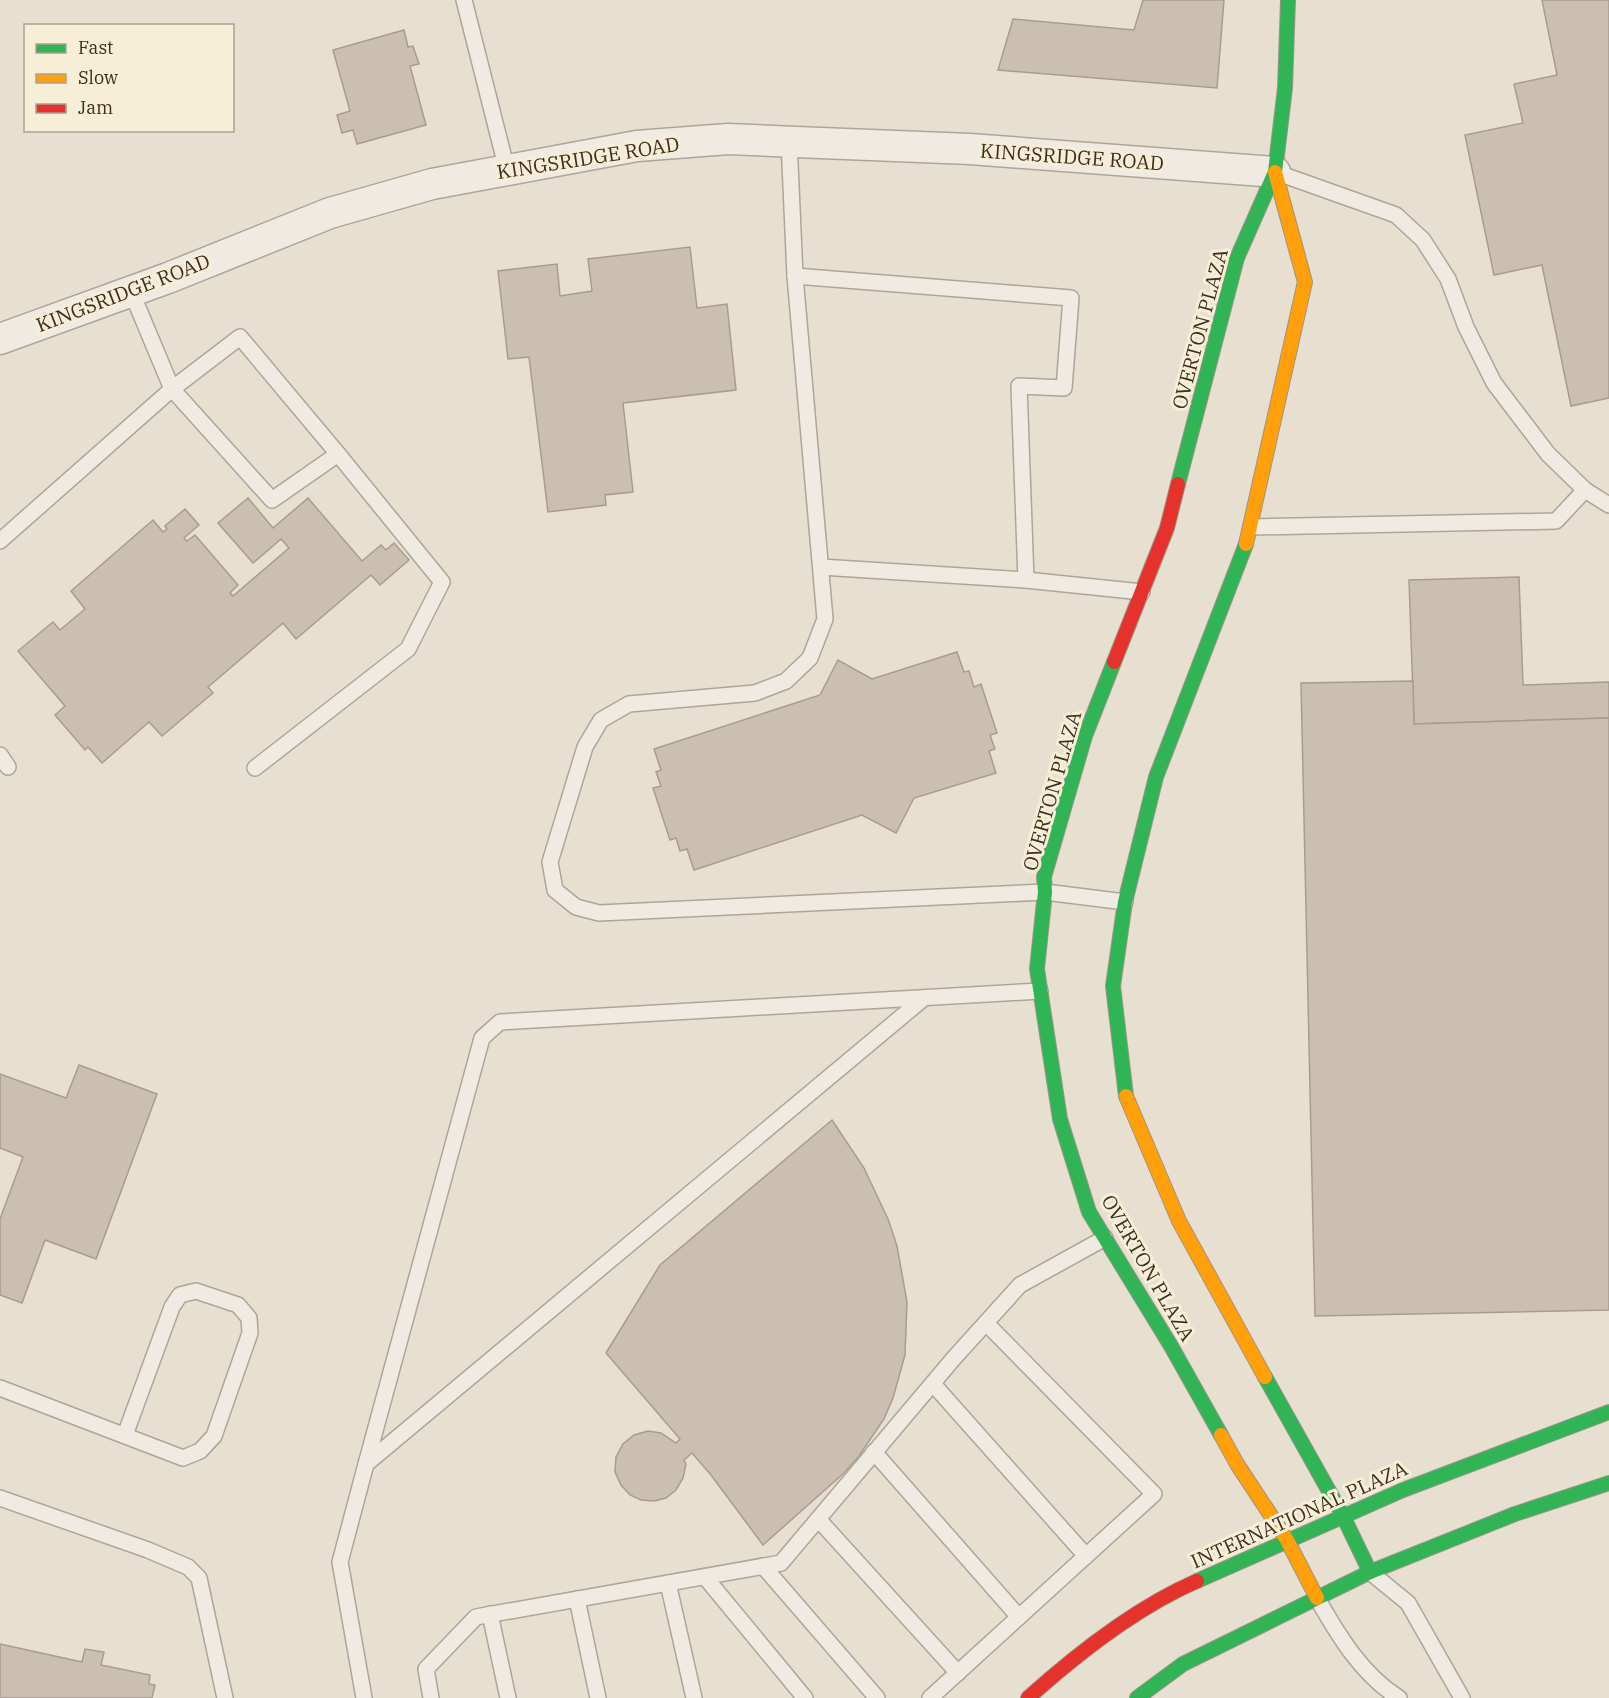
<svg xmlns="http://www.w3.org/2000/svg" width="1609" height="1698" viewBox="0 0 1609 1698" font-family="'IBM Plex Serif',serif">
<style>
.building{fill:#cbbfb2;stroke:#a89c90;stroke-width:1.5}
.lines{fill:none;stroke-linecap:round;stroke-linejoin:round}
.lane-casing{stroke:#ada599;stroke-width:18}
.street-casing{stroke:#ada599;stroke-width:33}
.fast-casing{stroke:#9c958a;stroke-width:16}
.slow-casing{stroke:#9c958a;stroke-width:16}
.jam-casing{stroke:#9c958a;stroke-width:16}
.lane{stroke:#efebe3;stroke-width:15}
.street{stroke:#efebe3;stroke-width:30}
.fast{stroke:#30b455;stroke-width:14}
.slow{stroke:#ff9f0a;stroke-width:14}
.jam{stroke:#e5322d;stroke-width:14}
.labels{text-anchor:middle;stroke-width:6;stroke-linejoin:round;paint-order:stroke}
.street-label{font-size:20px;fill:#3d2e20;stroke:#f7eed8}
</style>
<rect width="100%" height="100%" fill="#e7e0d1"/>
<!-- building -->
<g class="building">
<path d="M1143,0H1224L1217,88L998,70L1013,19L1134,30Z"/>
<path d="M1542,0H1609V398L1571,406L1542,265L1494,275L1465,135L1523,123L1514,84L1557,75Z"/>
<path d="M404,30L408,47L413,46L419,64L410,66L426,125L357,144L353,130L342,133L337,115L350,111L333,50Z"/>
<path d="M690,247L697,308L727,304L736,390L623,403L633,492L605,495L606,505L548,512L529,357L508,359L498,271L557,264L560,296L592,291L588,259Z"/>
<path d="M248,498L273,528L308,498L362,561L381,545L386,550L394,543L409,560L380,585L371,575L296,639L283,623L208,687L213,693L162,736L149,722L102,763L88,747L85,750L55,715L65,706L18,651L53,622L60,630L85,609L71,591L153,520L163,532L167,529L165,526L185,509L199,525L184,538L187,541L195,535L238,585L230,593L233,596L289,548L281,539L253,563L218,523Z"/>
<path d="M1519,577L1523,685L1609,682V718L1414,724L1409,580Z"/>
<path d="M957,652L964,672L969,671L974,687L981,684L997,733L990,735L995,749L989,751L996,773L914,798L896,833L862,815L694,870L687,849L680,851L676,838L670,840L653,788L661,786L656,772L661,770L654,749L820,695L838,660L872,679Z"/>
<path d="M1413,681L1414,724L1609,718V1310L1315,1316L1301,683Z"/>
<path d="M79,1065L157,1094L96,1259L45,1240L22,1303L0,1295V1219L23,1157L0,1148V1074L66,1098Z"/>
<path d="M832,1120L864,1168L888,1219L897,1246L907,1302L905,1355L893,1398L884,1419L859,1456L844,1473L763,1545L711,1475L692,1453L684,1460L686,1464L683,1478L676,1490L666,1498L654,1501L641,1500L630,1495L621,1485L615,1472L616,1457L623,1444L634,1435L648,1431L661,1433L676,1443L680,1439L606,1353L660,1265Z"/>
<path d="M0,1644L82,1662L85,1649L104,1652L101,1665L150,1675L149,1684L155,1685L152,1698H0Z"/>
</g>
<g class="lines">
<!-- lane casing -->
<g class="lane-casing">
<g id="lane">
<path d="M464,0L507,170"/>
<path d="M789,141L795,276L825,619L810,658L786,681L755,693L629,704L601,720L585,747L550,862L555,890L576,907L599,913L1045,892L1125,902"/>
<path d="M1275,172L1396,215L1423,240L1448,279L1466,327L1494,383L1548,454L1585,490L1609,505"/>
<path d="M795,276L1071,298L1064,388L1019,386L1026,580"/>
<path d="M1251,527L1556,521L1585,490"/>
<path d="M0,541L172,389L240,337L338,454L272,500L172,389L131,291"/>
<path d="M821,567L1026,580L1142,592"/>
<path d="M0,755L8,767"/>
<path d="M255,768L408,649L442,582L338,454"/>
<path d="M924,998L366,1464L482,1038L500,1022C680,1012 860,1001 1040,991"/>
<path d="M933,1384L1086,1556"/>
<path d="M0,1388L183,1458L200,1451L214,1436L250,1333L249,1318L238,1305L196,1291L180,1295L172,1307L125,1435"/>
<path d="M874,1452L1019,1617"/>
<path d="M0,1498L148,1550L188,1567L199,1578L225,1698"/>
<path d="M818,1519L958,1673"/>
<path d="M763,1566L877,1698"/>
<path d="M1370,1572L1408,1603L1462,1698"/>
<path d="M705,1577L805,1698"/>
<path d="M668,1583L694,1698"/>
<path d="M1317,1598C1338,1635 1362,1675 1399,1698"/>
<path d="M577,1599L598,1698"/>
<path d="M490,1614L508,1698"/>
<path d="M364,1698L340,1562L366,1464"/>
<path d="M431,1698L426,1669L476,1617L781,1563L954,1358L1020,1285L1105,1238"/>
<path d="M930,1698L1154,1494L986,1323"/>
</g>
</g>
<!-- street casing -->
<g class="street-casing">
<path id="street" d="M0,339L168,278L330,213L432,184L637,146L728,139L796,142L970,149L1275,172"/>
</g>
<!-- fast casing -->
<g class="fast-casing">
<g id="fast">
<path d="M1178,484L1237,258L1275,172L1285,88L1288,0"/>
<path d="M1114,662L1085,736L1044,877L1045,892L1037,969L1060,1119L1089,1212L1171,1346L1221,1435"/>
<path d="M1126,1096L1113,986L1125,902L1156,777L1246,544"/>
<path d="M1265,1377L1343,1516L1370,1572"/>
<path d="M1197,1581L1403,1490L1609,1412"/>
<path d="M1137,1698L1183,1664L1370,1572L1515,1514L1609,1483"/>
</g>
</g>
<!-- slow casing -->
<g class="slow-casing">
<g id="slow">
<path d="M1246,544L1305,282L1275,172"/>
<path d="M1126,1096L1179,1221L1265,1377"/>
<path d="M1221,1435L1237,1464L1287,1540L1317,1598"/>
</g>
</g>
<!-- jam casing -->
<g class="jam-casing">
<g id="jam">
<path d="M1114,662L1167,528L1178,484"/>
<path d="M1028,1698C1078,1653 1135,1608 1197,1581"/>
</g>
</g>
<!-- lane -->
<use href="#lane" class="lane"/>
<!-- street -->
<use href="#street" class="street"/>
<!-- fast -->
<use href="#fast" class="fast"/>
<!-- slow -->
<use href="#slow" class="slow"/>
<!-- jam -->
<use href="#jam" class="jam"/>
</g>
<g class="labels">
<!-- street labels -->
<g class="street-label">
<text transform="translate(1072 157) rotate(4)" y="7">KINGSRIDGE ROAD</text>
<text transform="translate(588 158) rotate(-9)" y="7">KINGSRIDGE ROAD</text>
<text transform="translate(123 293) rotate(-21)" y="7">KINGSRIDGE ROAD</text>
<text transform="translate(1200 329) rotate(-75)" y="7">OVERTON PLAZA</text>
<text transform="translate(1052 791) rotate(-74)" y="7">OVERTON PLAZA</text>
<text transform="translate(1148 1268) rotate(60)" y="7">OVERTON PLAZA</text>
<text transform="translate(1299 1515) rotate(-24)" y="7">INTERNATIONAL PLAZA</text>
</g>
</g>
<!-- legend -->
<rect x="24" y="24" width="210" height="108" fill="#f7eed8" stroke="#ada18e" stroke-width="1.5"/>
<rect x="36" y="44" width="30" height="9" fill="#30b455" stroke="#ada18e" stroke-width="1.5"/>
<text x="78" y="54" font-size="18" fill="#3d2e20">Fast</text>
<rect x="36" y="74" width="30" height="9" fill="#ff9f0a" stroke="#ada18e" stroke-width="1.5"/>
<text x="78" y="84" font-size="18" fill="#3d2e20">Slow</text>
<rect x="36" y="104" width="30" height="9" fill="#e5322d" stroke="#ada18e" stroke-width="1.5"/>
<text x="78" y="114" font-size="18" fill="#3d2e20">Jam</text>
</svg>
